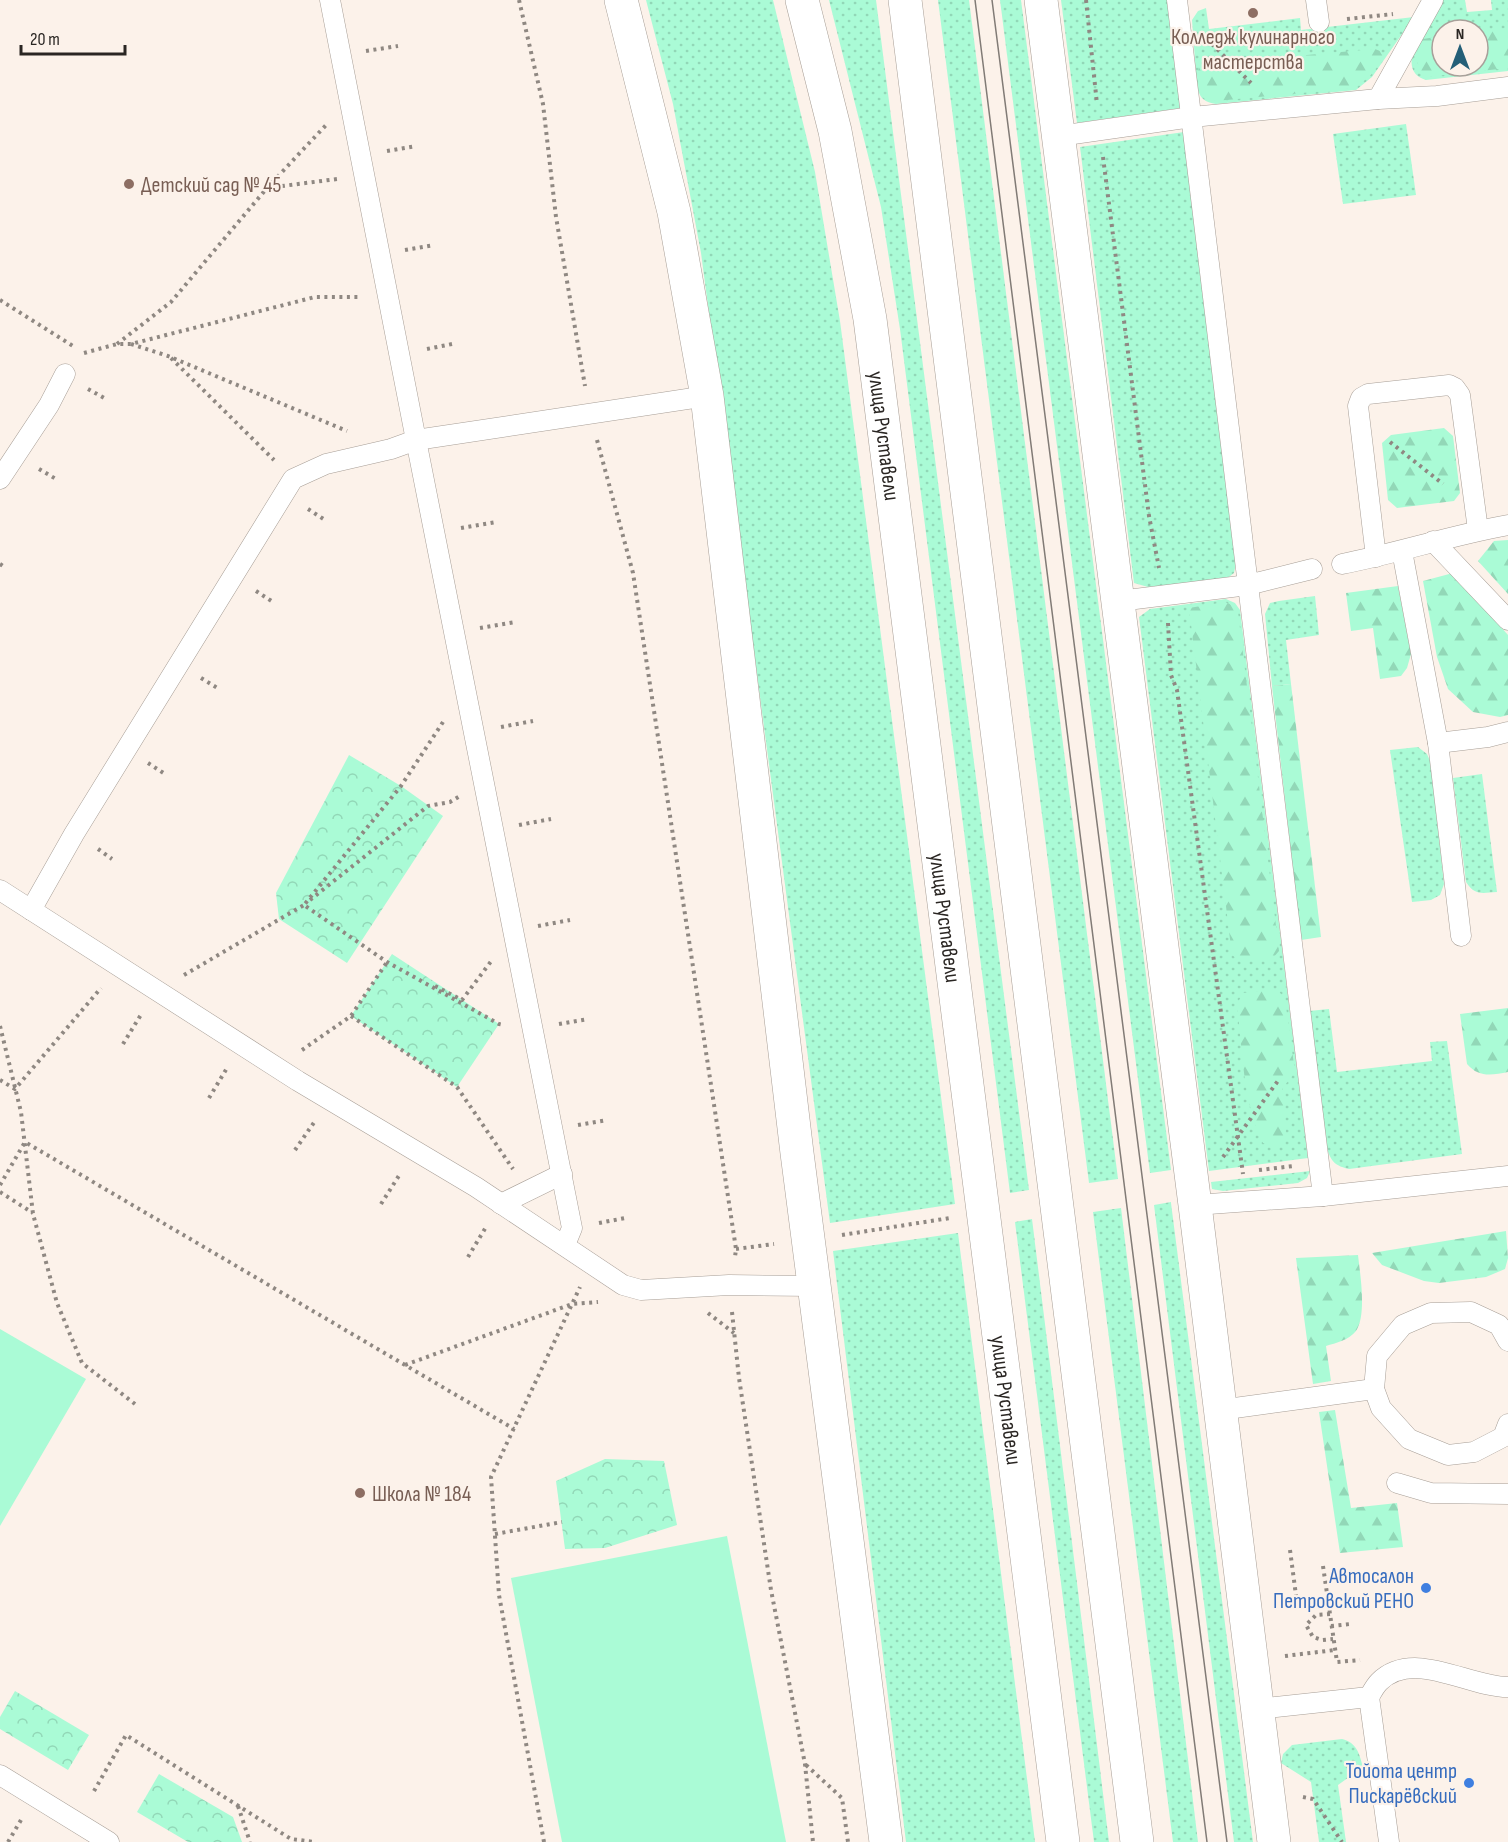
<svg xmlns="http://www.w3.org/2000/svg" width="1508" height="1842" viewBox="0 0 1508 1842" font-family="'Sofia Sans Condensed',sans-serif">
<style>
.grass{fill:url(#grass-dots);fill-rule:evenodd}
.forest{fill:url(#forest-firs)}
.park{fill:url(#park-crowns)}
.pitch{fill:#aafbd6}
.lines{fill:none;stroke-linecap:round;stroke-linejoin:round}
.service-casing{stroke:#a79e96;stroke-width:21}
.minor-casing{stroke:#a79e96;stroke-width:34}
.primary-casing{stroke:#a79e96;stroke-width:34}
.path{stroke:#8f8882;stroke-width:4;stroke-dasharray:3 4.5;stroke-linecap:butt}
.service{stroke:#fff;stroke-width:20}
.minor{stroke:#fff;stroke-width:33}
.primary{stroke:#fff;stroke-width:33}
.tram{stroke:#817b76;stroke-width:1.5}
.education-dot{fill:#8d6e63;stroke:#fcf2ea;stroke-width:2}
.shop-dot{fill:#3f7fe0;stroke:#fcf2ea;stroke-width:2}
.labels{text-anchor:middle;stroke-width:4.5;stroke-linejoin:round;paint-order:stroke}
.education-label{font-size:22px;fill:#785e54;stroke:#fcf2ea;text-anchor:start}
.street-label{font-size:22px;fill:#2a2623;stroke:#fcf2ea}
.shop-label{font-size:22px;fill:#366cbe;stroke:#fcf2ea;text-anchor:end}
</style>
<defs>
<pattern id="grass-dots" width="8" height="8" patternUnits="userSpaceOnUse" patternTransform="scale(1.5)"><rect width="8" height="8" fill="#aafbd6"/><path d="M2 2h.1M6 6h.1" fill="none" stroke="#92d7b7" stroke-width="1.8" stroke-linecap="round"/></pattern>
<pattern id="forest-firs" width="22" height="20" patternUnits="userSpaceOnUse" patternTransform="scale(1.5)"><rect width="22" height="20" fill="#aafbd6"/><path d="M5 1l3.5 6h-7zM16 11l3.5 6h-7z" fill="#92d7b7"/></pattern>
<pattern id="park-crowns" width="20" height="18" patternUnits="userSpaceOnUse" patternTransform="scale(1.5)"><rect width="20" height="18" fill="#aafbd6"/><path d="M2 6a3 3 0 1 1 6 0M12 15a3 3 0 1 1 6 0" fill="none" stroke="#92d7b7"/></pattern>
</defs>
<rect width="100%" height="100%" fill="#fcf2ea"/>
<!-- grass -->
<g class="grass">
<path d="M646,0H773L815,172L840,321L955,1204L830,1223L701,253L673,104Z"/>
<path d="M829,0H876L1029,1190L1010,1193L900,329L881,207Z"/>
<path d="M938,0H969L1118,1179L1089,1183Z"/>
<path d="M1000,0H1021L1171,1170L1150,1173Z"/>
<path d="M1061,0H1169L1182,108L1077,123Z"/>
<path d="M1441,0H1465L1467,12L1492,10L1491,0H1508V71L1426,80C1391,69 1430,19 1441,0ZM1442,30H1478V66H1442Z"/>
<path d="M1206,8L1209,29L1300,18L1301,30L1414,17L1372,77L1356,90L1216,104C1205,102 1200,99 1197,87L1192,20L1198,11Z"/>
<path d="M1406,124L1416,195L1343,204L1333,134Z"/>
<path d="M1184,132L1236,563L1234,573L1225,580L1148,587L1134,583L1080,147Z"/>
<path d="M1315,596L1319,635L1286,640L1291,684L1272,686L1265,614L1270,603L1279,601Z"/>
<path d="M1226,599L1235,603L1240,610L1308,1158L1209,1171L1139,617L1150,609Z"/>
<path d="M1418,747L1427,754L1431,763L1444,884L1440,895L1431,900L1412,902L1390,750Z"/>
<path d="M1482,774L1497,892C1482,893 1475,896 1466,882L1453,778Z"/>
<path d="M1329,1009L1337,1072L1432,1061L1430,1042L1447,1041L1462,1154L1349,1169C1331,1165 1330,1158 1325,1142L1309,1011Z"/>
<path d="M1310,1171L1307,1178L1298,1183L1223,1191L1212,1189L1211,1182Z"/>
<path d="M1171,1202V1203L1253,1842H1234L1154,1205Z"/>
<path d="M1121,1208L1198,1842H1173L1093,1212Z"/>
<path d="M1032,1219L1109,1842H1094L1015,1222Z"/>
<path d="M958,1233L1035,1842H906L833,1251Z"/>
<path d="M1342,1739C1357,1743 1359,1753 1363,1767L1338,1785L1346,1842H1319L1311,1782L1281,1763L1283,1754L1292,1745Z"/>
</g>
<!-- forest -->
<g class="forest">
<path d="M1508,28V68L1426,77C1415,64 1414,54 1423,39L1442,36V66H1478V32Z"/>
<path d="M1375,49L1380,51L1384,57L1370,76L1355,88L1216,101C1198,99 1195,83 1199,67L1204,64Z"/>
<path d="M1444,428L1453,436L1460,493L1454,501L1397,508L1388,500L1382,443L1391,435Z"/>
<path d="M1508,540V594L1478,561L1494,541Z"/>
<path d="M1453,573L1508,635V715L1500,717L1473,712L1448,689L1437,657L1423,581Z"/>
<path d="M1398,586L1411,654L1407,668L1401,676L1380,679L1373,628L1351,631L1346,593Z"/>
<path d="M1225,602L1234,606L1238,612L1279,951L1272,959L1241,962L1232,955L1189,608Z"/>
<path d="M1291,684L1321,937L1301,940L1272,686Z"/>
<path d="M1277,989L1285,999L1295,1072L1282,1089L1286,1130L1283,1143L1273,1146L1263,1143C1243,1104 1242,1047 1237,1004L1243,993Z"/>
<path d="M1508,1008V1072C1492,1075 1479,1078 1467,1064L1460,1014Z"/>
<path d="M1506,1231L1508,1258L1505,1269L1486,1277L1439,1283L1424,1281L1382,1265L1372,1253Z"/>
<path d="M1358,1255C1360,1273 1367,1315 1356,1331C1349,1340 1336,1343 1326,1346L1331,1381L1313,1384L1296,1258Z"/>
<path d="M1335,1410L1351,1508L1397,1503L1403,1547L1340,1553L1319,1412Z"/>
</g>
<!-- park -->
<g class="park">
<path d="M349,755L401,786L443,816L347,963L279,919L276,893Z"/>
<path d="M392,954L499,1024L457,1087L351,1016Z"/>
<path d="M605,1459L664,1461L677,1525L605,1548L565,1549L556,1481Z"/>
<path d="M15,1691L89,1735L68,1770L0,1729V1717Z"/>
<path d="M159,1774L233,1817L242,1842H188L137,1812Z"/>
</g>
<!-- pitch -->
<g class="pitch">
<path d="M0,1329L86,1379L0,1526Z"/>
<path d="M727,1536L786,1842H562L511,1578Z"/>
</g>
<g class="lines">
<!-- service casing -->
<g class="service-casing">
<g id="service">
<path d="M1177,0L1248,585L1312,569"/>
<path d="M1316,0L1319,22"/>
<path d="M1378,99L1433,0"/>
<path d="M1059,136L1192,117L1378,99L1437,96L1508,87"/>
<path d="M0,479L49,405L65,374"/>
<path d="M1433,541L1508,620"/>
<path d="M1402,551L1438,743L1461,936"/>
<path d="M1376,557L1358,406L1361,398L1368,394L1449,385L1455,388L1460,395L1478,530"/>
<path d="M1342,564C1398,553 1452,535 1508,525"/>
<path d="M1119,601L1248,585L1323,1196"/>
<path d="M1438,743L1488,737L1508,732"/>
<path d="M0,890L298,1081L476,1187L623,1285L641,1290L729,1285L814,1286"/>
<path d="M31,910L74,834L293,479L326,464L391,449L416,440L330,0"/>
<path d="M501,1204L562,1174"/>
<path d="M1195,1205L1323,1196L1508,1176"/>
<path d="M565,1245L572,1228L416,440L707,396"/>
<path d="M1508,1341L1499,1325L1471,1312L1431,1313L1403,1325L1377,1356L1374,1389L1381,1408L1409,1439L1448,1455L1474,1452L1503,1437L1508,1424"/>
<path d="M1220,1410L1374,1389"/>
<path d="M1397,1483L1431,1493L1508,1494"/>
<path d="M1369,1697L1389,1842"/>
<path d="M1257,1709L1369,1697C1372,1692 1375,1686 1379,1682C1413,1648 1468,1687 1508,1687"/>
<path d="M0,1775L109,1842"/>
</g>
</g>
<!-- minor casing -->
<g class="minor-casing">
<g id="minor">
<path d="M621,0L674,212L707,396L797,1153L886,1842"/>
<path d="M1041,0L1195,1205L1274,1842"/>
</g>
</g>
<!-- primary casing -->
<g class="primary-casing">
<g id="primary">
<path id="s1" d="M802,0L835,131L870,319L1063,1842"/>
<path d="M905,0L1137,1842"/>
</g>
</g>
<!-- path -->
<g class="path">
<path d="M519,0L543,104L556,217L585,386"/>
<path d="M1086,0L1097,104"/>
<path d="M1347,19L1393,14"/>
<path d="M1212,44L1251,83"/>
<path d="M366,51L398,46"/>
<path d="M387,151L416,146"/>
<path d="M1103,157L1149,516L1159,568"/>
<path d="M267,188L337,179"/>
<path d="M405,250L434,245"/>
<path d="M0,300L73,346"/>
<path d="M117,344L171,302L267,188L327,124"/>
<path d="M131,344L168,356L347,431"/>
<path d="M427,349L452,344"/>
<path d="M84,353L117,344H131L315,297H360"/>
<path d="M171,358L274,460"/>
<path d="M88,389L106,399"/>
<path d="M597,440L633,573L736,1249L735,1257"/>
<path d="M1390,442L1443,484"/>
<path d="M39,469L56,479"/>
<path d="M308,509L325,520"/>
<path d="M461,528L496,522"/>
<path d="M0,564L3,566"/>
<path d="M256,591L273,602"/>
<path d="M1168,623L1171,675L1177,690L1243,1174"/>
<path d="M480,628L515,622"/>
<path d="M201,678L219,689"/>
<path d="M443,722L401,786L304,905L387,962L499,1024L504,1025"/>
<path d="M501,727L533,721"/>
<path d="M148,763L165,774"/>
<path d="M519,825L551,819"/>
<path d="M98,849L112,859"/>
<path d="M310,900L428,806L450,802L460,796"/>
<path d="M538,926L570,920"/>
<path d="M184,975L304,905"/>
<path d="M435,986L462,1000L492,960"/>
<path d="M351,1016L457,1087L513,1169"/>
<path d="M559,1024L588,1019"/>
<path d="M0,1026L21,1112L33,1214L57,1303L82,1363L135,1404"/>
<path d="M123,1044L142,1013"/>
<path d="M302,1050L351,1016L387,962L388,963"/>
<path d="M0,1080L15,1089L101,988"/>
<path d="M209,1098L227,1068"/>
<path d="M578,1125L607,1120"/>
<path d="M295,1150L315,1121"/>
<path d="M1223,1157L1280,1078"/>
<path d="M1259,1170L1294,1166"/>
<path d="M0,1185L25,1142L514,1429"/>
<path d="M0,1192L33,1213"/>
<path d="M381,1204L400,1174"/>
<path d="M599,1223L625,1218"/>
<path d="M842,1235L950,1218"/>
<path d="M736,1249L774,1244"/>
<path d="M468,1257L486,1227"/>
<path d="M732,1312L739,1378L771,1590L805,1764L813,1842"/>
<path d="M708,1313L734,1333"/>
<path d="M405,1365L572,1304L598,1302"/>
<path d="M495,1534L562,1522"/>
<path d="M1290,1550L1297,1603L1328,1599"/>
<path d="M1323,1566L1337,1662L1360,1660"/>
<path d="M1330,1614L1316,1615L1306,1625L1313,1637L1322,1640L1333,1639"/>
<path d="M1331,1626L1350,1624"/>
<path d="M1285,1656L1335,1650"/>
<path d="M806,1765L842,1798L848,1842"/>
<path d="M94,1791L126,1735L291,1839L314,1842"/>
<path d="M1303,1797L1313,1799L1342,1842"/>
<path d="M238,1806L250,1842"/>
<path d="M8,1842L21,1820"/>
<path d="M544,1842L499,1595L491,1477L580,1287"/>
</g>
<!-- service -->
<use href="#service" class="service"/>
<!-- minor -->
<use href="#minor" class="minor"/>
<!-- primary -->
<use href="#primary" class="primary"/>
<!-- tram -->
<g class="tram">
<path d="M975,0L1207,1842"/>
<path d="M992,0L1227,1842"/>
</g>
</g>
<!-- markers -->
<g class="education-dot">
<circle cx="1253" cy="13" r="6"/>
<circle cx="129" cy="184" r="6"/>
<circle cx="360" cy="1493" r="6"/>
</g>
<g class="shop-dot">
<circle cx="1426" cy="1588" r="6"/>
<circle cx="1469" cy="1783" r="6"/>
</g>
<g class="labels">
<!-- education labels -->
<g class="education-label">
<text x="1253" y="44" text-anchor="middle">Колледж кулинарного<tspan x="1253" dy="25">мастерства</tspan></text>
<text x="141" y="192">Детский сад № 45</text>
<text x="372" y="1501">Школа № 184</text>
</g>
<!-- street labels -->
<g class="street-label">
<text dy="8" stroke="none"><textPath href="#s1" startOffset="444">улица Руставели</textPath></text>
<text dy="8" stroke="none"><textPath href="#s1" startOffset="930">улица Руставели</textPath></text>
<text dy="8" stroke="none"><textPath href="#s1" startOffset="1416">улица Руставели</textPath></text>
</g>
<!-- shop labels -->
<g class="shop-label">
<text x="1414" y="1583">Автосалон<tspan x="1414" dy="25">Петровский РЕНО</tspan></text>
<text x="1457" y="1778">Тойота центр<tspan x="1457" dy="25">Пискарёвский</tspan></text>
</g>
</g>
<!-- north arrow -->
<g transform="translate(1460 48)"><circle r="28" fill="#fcf2ea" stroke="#a8a09a" stroke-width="1.5"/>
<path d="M0-4.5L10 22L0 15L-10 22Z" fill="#245f78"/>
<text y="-9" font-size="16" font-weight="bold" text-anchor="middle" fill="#2a2623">N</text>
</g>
<!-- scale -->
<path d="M21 45v9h104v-9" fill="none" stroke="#2a2623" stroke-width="3"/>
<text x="30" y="45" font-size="18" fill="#2a2623" stroke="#fcf2ea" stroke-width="4.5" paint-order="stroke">20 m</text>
</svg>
